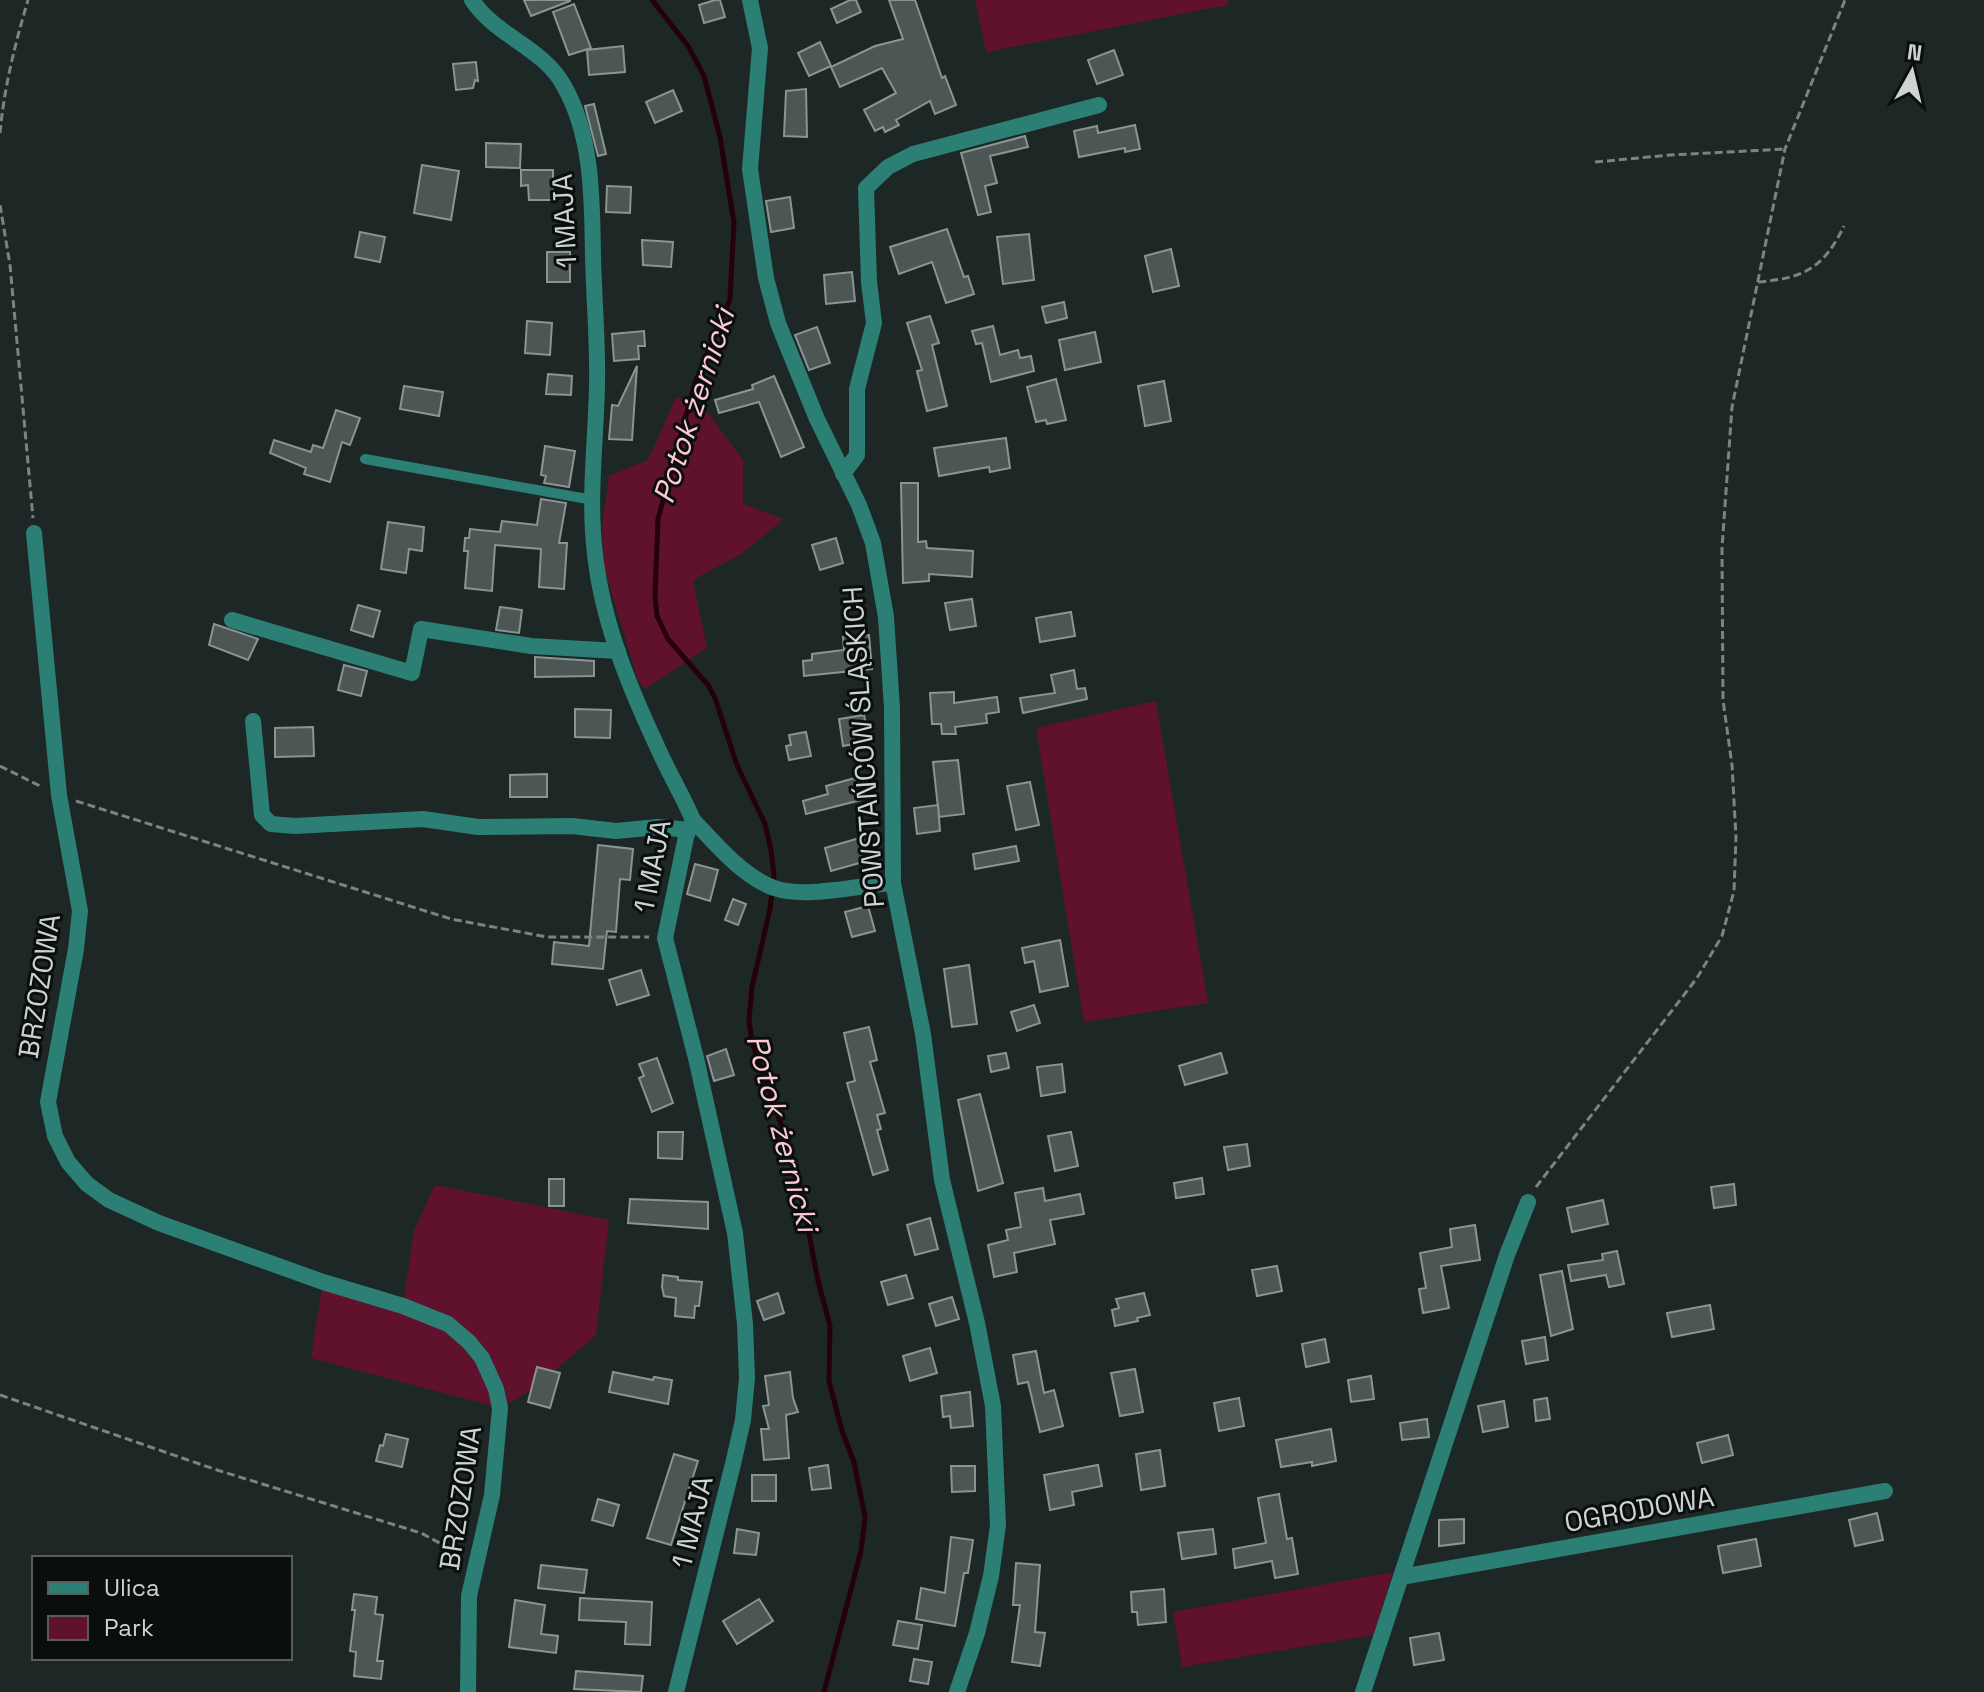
<svg xmlns="http://www.w3.org/2000/svg" width="1984" height="1692" viewBox="0 0 1984 1692" font-family="'Space Grotesk',sans-serif">
<style>
.green{fill:#60122d}
.lines{fill:none;stroke-linecap:round;stroke-linejoin:round}
.stream{stroke:#25000b;stroke-width:5}
.building{fill:#4c5755;stroke:#899592;stroke-width:2}
.path{stroke:#7c8382;stroke-width:3;stroke-dasharray:8 4;stroke-linecap:butt}
.service{stroke:#2c7f74;stroke-width:10}
.minor{stroke:#2c7f74;stroke-width:16}
.labels{text-anchor:middle;stroke-width:6;stroke-linejoin:round;paint-order:stroke}
.street-label{font-size:28px;fill:#cdd3d2;stroke:#0a0f0e}
.water-label{font-size:30px;font-style:italic;fill:#fdc9d3;stroke:#0a0f0e}
</style>
<rect width="100%" height="100%" fill="#1d2725"/>
<!-- green -->
<g class="green">
<path d="M975,0H1227L1228,5L986,52Z"/>
<path d="M676,397L703,406L743,460V504L784,519L743,553L693,580L707,648L645,689L638,680L604,568L602,527L609,476L648,460Z"/>
<path d="M1151,702H1156L1208,1003L1084,1022L1036,728Z"/>
<path d="M435,1185L609,1220L596,1335L535,1388L500,1408L311,1358L323,1282L403,1305L414,1230Z"/>
<path d="M1393,1572L1373,1635L1182,1667L1173,1612Z"/>
</g>
<g class="lines">
<!-- stream -->
<path class="stream" d="M652,0L688,46L704,76L720,137L734,223L730,299L695,383L658,519L655,596L657,616L668,639L708,685L715,698L737,765L765,824L771,850L774,875L770,909L752,987L749,1020L752,1043L787,1141L800,1187L818,1281L830,1326L829,1381L842,1431L854,1462L865,1517L861,1551L824,1692"/>
</g>
<!-- building -->
<g class="building">
<path d="M524,0H570V1L531,16Z"/>
<path d="M715,0H720L725,17L704,23L699,5Z"/>
<path d="M850,0H856L861,12L837,23L831,9Z"/>
<path d="M889,0H915L942,78L945,76L956,105L935,114L930,101L896,120L899,125L885,132L883,127L875,131L864,110L896,93L882,68L840,87L831,67L875,46L903,39Z"/>
<path d="M574,4L591,48L569,55L553,12Z"/>
<path d="M820,42L831,66L809,76L798,53Z"/>
<path d="M623,46L625,72L589,75L587,50Z"/>
<path d="M1114,50L1123,75L1097,84L1088,60Z"/>
<path d="M476,62L478,81L475,80L473,88L456,90L453,64Z"/>
<path d="M806,89L807,137L784,136L786,91Z"/>
<path d="M673,90L682,111L655,123L646,102Z"/>
<path d="M594,104L606,154L598,156L585,106Z"/>
<path d="M1135,125L1140,149L1125,152V148L1079,157L1074,131L1097,126L1098,133Z"/>
<path d="M1025,136L1028,147L990,156L997,183L985,186L991,212L978,215L961,153Z"/>
<path d="M486,143L521,144L520,168L486,167Z"/>
<path d="M422,165L459,171L451,220L414,213Z"/>
<path d="M521,170H553V200H529L528,185L521,186Z"/>
<path d="M607,186L631,187L630,213L606,212Z"/>
<path d="M790,197L794,228L771,232L766,201Z"/>
<path d="M947,229L964,277L968,276L974,294L946,303L932,262L899,274L890,247Z"/>
<path d="M360,232L385,237L380,262L355,257Z"/>
<path d="M1029,234L1034,280L1003,284L997,237Z"/>
<path d="M642,240L673,242L671,267L643,265Z"/>
<path d="M1171,249L1179,286L1153,292L1145,256Z"/>
<rect x="547" y="252" width="23" height="30"/>
<path d="M852,272L855,301L826,304L824,275Z"/>
<path d="M1064,302L1067,318L1046,323L1042,307Z"/>
<path d="M930,316L939,343L932,345L947,406L927,411L917,371L922,370L907,323Z"/>
<path d="M527,321L552,323L550,355L525,353Z"/>
<path d="M993,326L1000,355L1018,350L1020,358L1031,356L1034,371L991,382L982,343L976,344L972,331Z"/>
<path d="M817,327L830,363L809,370L795,335Z"/>
<path d="M644,331L645,346H638L639,359L614,361L612,334Z"/>
<path d="M1095,332L1101,362L1065,370L1059,340Z"/>
<path d="M637,366L632,440L609,439L612,405L618,406Z"/>
<path d="M548,374L572,376L571,395L546,394Z"/>
<path d="M774,376L804,447L781,457L759,402L719,413L715,400L753,389L752,385Z"/>
<path d="M1056,379L1066,420L1047,424L1046,420L1036,422L1027,387Z"/>
<path d="M1164,381L1171,421L1145,426L1138,386Z"/>
<path d="M404,386L443,392L439,416L400,409Z"/>
<path d="M336,410L360,418L350,445L342,442L330,482L304,474L306,468L270,453L274,440L311,452L313,445L323,448Z"/>
<path d="M1006,438L1010,468L990,472L989,467L939,476L934,448Z"/>
<path d="M545,446L575,451L569,487L544,483L546,476L541,475Z"/>
<path d="M901,483H918V542L926,541L927,548L973,551L972,577L929,574V581L903,583Z"/>
<path d="M541,499L566,503L559,543H567L564,589L539,587L541,549L495,545L492,591L465,588L468,551H464L465,538H469L470,529L500,532L502,521L537,525Z"/>
<path d="M388,522L424,527L422,551L409,549L406,573L381,569Z"/>
<path d="M836,538L843,563L820,570L812,545Z"/>
<path d="M972,599L976,626L950,630L945,603Z"/>
<path d="M358,605L380,611L373,637L351,630Z"/>
<path d="M500,607L522,610L519,633L496,630Z"/>
<path d="M1071,612L1075,636L1040,642L1036,618Z"/>
<path d="M214,624L258,639L248,660L209,645Z"/>
<path d="M869,635L872,669L804,676L803,661L812,660V654L844,650L843,637Z"/>
<path d="M535,657L594,661V676L535,677Z"/>
<path d="M344,665L367,671L361,696L338,690Z"/>
<path d="M1074,670L1077,689L1085,688L1087,699L1023,713L1020,698L1055,693L1051,675Z"/>
<path d="M954,692V703L997,697L999,712L986,714L987,723L955,727L956,734H942L941,724H932L930,693Z"/>
<path d="M575,709L611,710L610,738L575,737Z"/>
<path d="M864,715L869,741L843,746L839,719Z"/>
<path d="M313,727L314,756L275,757V728Z"/>
<path d="M806,732L811,756L789,760L786,746L791,745L789,735Z"/>
<path d="M958,760L964,814L939,817L933,762Z"/>
<path d="M547,774V797H510V775Z"/>
<path d="M855,778L861,800L806,814L803,801L828,794L826,786Z"/>
<path d="M1030,782L1039,825L1016,830L1007,786Z"/>
<path d="M938,805L940,831L917,834L914,808Z"/>
<path d="M863,837L870,860L831,871L825,848Z"/>
<path d="M598,845L633,849L630,880L620,879L616,932L607,931L603,969L552,964L554,942L589,946Z"/>
<path d="M1016,846L1019,861L975,869L973,854Z"/>
<path d="M695,864L718,870L710,901L687,894Z"/>
<path d="M733,899L746,904L738,925L725,920Z"/>
<path d="M868,906L875,931L852,937L845,912Z"/>
<path d="M1060,940L1068,986L1040,992L1034,961L1025,963L1022,948Z"/>
<path d="M969,965L977,1024L952,1027L944,969Z"/>
<path d="M641,970L649,995L617,1005L609,980Z"/>
<path d="M1034,1005L1040,1023L1017,1031L1011,1012Z"/>
<path d="M869,1027L877,1060L870,1062L885,1113L877,1115L881,1129L877,1130L888,1170L873,1175L847,1083L855,1081L844,1033Z"/>
<path d="M726,1049L734,1075L714,1081L707,1056Z"/>
<path d="M1006,1053L1009,1068L991,1072L988,1056Z"/>
<path d="M1221,1053L1227,1073L1185,1085L1179,1066Z"/>
<path d="M657,1058L673,1103L652,1112L639,1078L644,1076L639,1064Z"/>
<path d="M1062,1064L1065,1092L1041,1096L1037,1067Z"/>
<path d="M980,1094L1003,1183L978,1191L958,1100Z"/>
<path d="M658,1132H683L682,1159L658,1158Z"/>
<path d="M1071,1132L1078,1166L1055,1171L1048,1136Z"/>
<path d="M1247,1144L1250,1166L1228,1170L1224,1147Z"/>
<path d="M1202,1178L1204,1194L1176,1198L1174,1183Z"/>
<rect x="549" y="1179" width="15" height="27"/>
<path d="M1734,1184L1736,1205L1714,1208L1711,1187Z"/>
<path d="M1043,1188L1045,1201L1080,1194L1084,1214L1050,1220L1055,1244L1014,1253L1017,1272L994,1277L988,1245L1008,1240L1006,1230L1021,1227L1015,1193Z"/>
<path d="M630,1199L708,1202V1229L628,1223Z"/>
<path d="M1603,1200L1608,1224L1572,1232L1567,1208Z"/>
<path d="M930,1218L938,1249L915,1255L907,1225Z"/>
<path d="M1475,1225L1480,1260L1441,1266L1449,1308L1423,1313L1419,1289L1426,1288L1420,1253L1452,1247L1450,1229Z"/>
<path d="M1617,1251L1624,1284L1609,1287L1606,1275L1571,1281L1568,1265L1603,1260L1602,1254Z"/>
<path d="M1277,1266L1282,1291L1257,1296L1252,1270Z"/>
<path d="M1562,1271L1573,1329L1551,1336L1540,1275Z"/>
<path d="M663,1275L678,1277V1280L702,1282L699,1306H695L694,1318L675,1316L676,1298L664,1296L662,1287Z"/>
<path d="M906,1275L913,1298L888,1305L881,1282Z"/>
<path d="M778,1293L784,1313L764,1320L757,1301Z"/>
<path d="M1144,1293L1150,1315L1137,1318L1138,1321L1115,1326L1112,1310L1119,1308L1116,1299Z"/>
<path d="M952,1297L959,1319L936,1326L929,1304Z"/>
<path d="M1710,1305L1714,1329L1672,1337L1667,1313Z"/>
<path d="M1545,1337L1548,1360L1526,1364L1522,1341Z"/>
<path d="M1325,1339L1329,1362L1306,1367L1302,1344Z"/>
<path d="M930,1348L937,1373L910,1381L903,1356Z"/>
<path d="M1036,1351L1044,1393L1054,1390L1063,1426L1040,1432L1028,1382L1018,1384L1013,1355Z"/>
<path d="M537,1367L560,1373L550,1408L528,1402Z"/>
<path d="M1135,1369L1143,1412L1120,1416L1111,1373Z"/>
<path d="M613,1372L653,1380L654,1377L672,1380L668,1404L609,1392Z"/>
<path d="M790,1372L793,1398L798,1412L786,1415L789,1458L764,1460L761,1429H769L763,1406L769,1405L765,1376Z"/>
<path d="M1371,1376L1374,1399L1351,1402L1348,1380Z"/>
<path d="M970,1392L973,1426L951,1428L950,1416L943,1417L941,1396Z"/>
<path d="M1239,1398L1244,1426L1219,1431L1214,1403Z"/>
<path d="M1547,1398L1550,1419L1536,1421L1534,1400Z"/>
<path d="M1504,1401L1508,1427L1483,1432L1478,1406Z"/>
<path d="M1427,1419L1429,1437L1402,1440L1400,1423Z"/>
<path d="M1331,1429L1336,1461L1312,1466V1462L1281,1467L1276,1440Z"/>
<path d="M386,1434L408,1439L402,1467L376,1461L380,1445L383,1446Z"/>
<path d="M1728,1435L1733,1455L1702,1463L1697,1443Z"/>
<path d="M1160,1450L1165,1486L1141,1490L1136,1454Z"/>
<path d="M674,1454L698,1461L671,1545L647,1538Z"/>
<path d="M828,1465L831,1488L812,1490L809,1468Z"/>
<path d="M1098,1465L1102,1486L1072,1492L1074,1505L1050,1510L1044,1475Z"/>
<path d="M951,1466H975V1491L952,1492Z"/>
<rect x="752" y="1475" width="24" height="26"/>
<path d="M1279,1494L1287,1539L1292,1538L1298,1574L1275,1578L1272,1561L1235,1568L1233,1549L1266,1543L1258,1498Z"/>
<path d="M598,1499L619,1505L613,1526L592,1520Z"/>
<path d="M1877,1513L1883,1540L1855,1546L1849,1520Z"/>
<path d="M1464,1519V1543L1439,1546V1520Z"/>
<path d="M737,1529L759,1533L756,1555L734,1553Z"/>
<path d="M1213,1529L1216,1554L1182,1559L1178,1533Z"/>
<path d="M951,1537L973,1540L968,1573H964L955,1626L916,1619L921,1588L945,1593Z"/>
<path d="M1756,1539L1761,1566L1723,1573L1718,1546Z"/>
<path d="M1016,1563L1040,1565L1035,1632L1045,1633L1040,1666L1012,1662L1020,1605H1013Z"/>
<path d="M541,1565L587,1570L584,1593L538,1588Z"/>
<path d="M1164,1589L1166,1622L1138,1625L1137,1612H1132L1131,1592Z"/>
<path d="M354,1594L377,1597L375,1614L383,1615L377,1661H383L381,1679L354,1676L356,1652L350,1651L355,1610H352Z"/>
<path d="M580,1598L652,1602L650,1645L625,1644L626,1622L579,1620Z"/>
<path d="M759,1599L773,1621L737,1644L723,1621Z"/>
<path d="M515,1600L545,1605L541,1634L558,1636L556,1653L509,1647Z"/>
<path d="M898,1621L922,1625L918,1649L893,1645Z"/>
<path d="M1439,1633L1444,1660L1414,1665L1410,1638Z"/>
<path d="M914,1659L932,1662L928,1684L910,1681Z"/>
<path d="M576,1671L643,1676L641,1692L574,1689Z"/>
</g>
<g class="lines">
<!-- path -->
<g class="path">
<path d="M0,133C4,88 15,44 28,0"/>
<path d="M1595,162L1670,155L1785,149"/>
<path d="M0,205L10,265L33,518"/>
<path d="M1758,282C1804,278 1823,269 1844,226"/>
<path d="M0,766L40,786"/>
<path d="M76,801L451,919L547,937H649"/>
<path d="M1536,1187L1697,978L1722,936L1734,891L1736,837L1732,765L1723,700L1722,548L1732,407L1785,149L1845,0"/>
<path d="M0,1395L217,1470L421,1533L462,1555"/>
</g>
<!-- service -->
<path class="service" d="M365,459L593,500"/>
<!-- minor -->
<g class="minor">
<path d="M472,0C495,36 543,47 564,86C593,137 592,200 593,257C594,300 598,342 597,385C596,441 588,498 595,554C602,620 628,684 656,744C667,770 682,794 693,820L686,837L665,938L696,1058L735,1233L745,1324L747,1378L743,1420L733,1464L676,1692"/>
<path d="M750,0L760,48L750,169L766,278L778,323L788,348L817,419L859,505L873,543L886,617L892,708L893,883L923,1034L942,1180L977,1323L993,1406L998,1525L991,1576L977,1633L957,1692"/>
<path d="M843,474L857,455V389L874,323L869,282L866,188L888,167L913,154L1099,105"/>
<path d="M34,533L59,795L80,911L76,949L48,1102L55,1136L68,1162L87,1184L109,1200L159,1223L323,1282L403,1306L448,1324L469,1342L482,1358L496,1389L500,1408L492,1495L469,1596L468,1692"/>
<path d="M232,620L412,673L421,629L531,646L618,651"/>
<path d="M253,721L262,815L271,824L295,826L423,819L478,827L572,826L616,831L658,827L689,830"/>
<path d="M693,820C716,844 742,876 774,888C806,899 859,885 893,883"/>
<path d="M1401,1577L1885,1491"/>
<path d="M1363,1692L1507,1255L1528,1202"/>
</g>
</g>
<g class="labels">
<!-- street labels -->
<g class="street-label">
<text transform="translate(564 221) rotate(-93)" y="10">1 MAJA</text>
<text transform="translate(863 747) rotate(-94)" y="10">POWSTAŃCÓW ŚLĄSKICH</text>
<text transform="translate(652 866) rotate(-79)" y="10">1 MAJA</text>
<text transform="translate(39 986) rotate(-81)" y="10">BRZOZOWA</text>
<text transform="translate(460 1498) rotate(-81)" y="10">BRZOZOWA</text>
<text transform="translate(1639 1509) rotate(-10)" y="10">OGRODOWA</text>
<text transform="translate(692 1522) rotate(-76)" y="10">1 MAJA</text>
</g>
<!-- water labels -->
<g class="water-label">
<text transform="translate(694 406) rotate(-72)" y="10">Potok żernicki</text>
<text transform="translate(782 1133) rotate(75)" y="10">Potok żernicki</text>
</g>
</g>
<!-- legend -->
<rect x="32" y="1556" width="260" height="104" fill="#0a0f0e" stroke="#585d5c" stroke-width="2"/>
<rect x="48" y="1582" width="40" height="12" fill="#2c7f74" stroke="#585d5c" stroke-width="2"/>
<text x="104" y="1596" font-size="24" fill="#cdd3d2">Ulica</text>
<rect x="48" y="1616" width="40" height="24" fill="#60122d" stroke="#585d5c" stroke-width="2"/>
<text x="104" y="1636" font-size="24" fill="#cdd3d2">Park</text>
<!-- north arrow -->
<g transform="translate(1912 72) rotate(8)" stroke="#0a0f0e" stroke-width="6" paint-order="stroke">
<path d="M0-6L14 30L0 20L-14 30Z" fill="#cdd3d2"/>
<text y="-12" font-size="22" font-weight="bold" text-anchor="middle" fill="#cdd3d2">N</text>
</g>
</svg>
